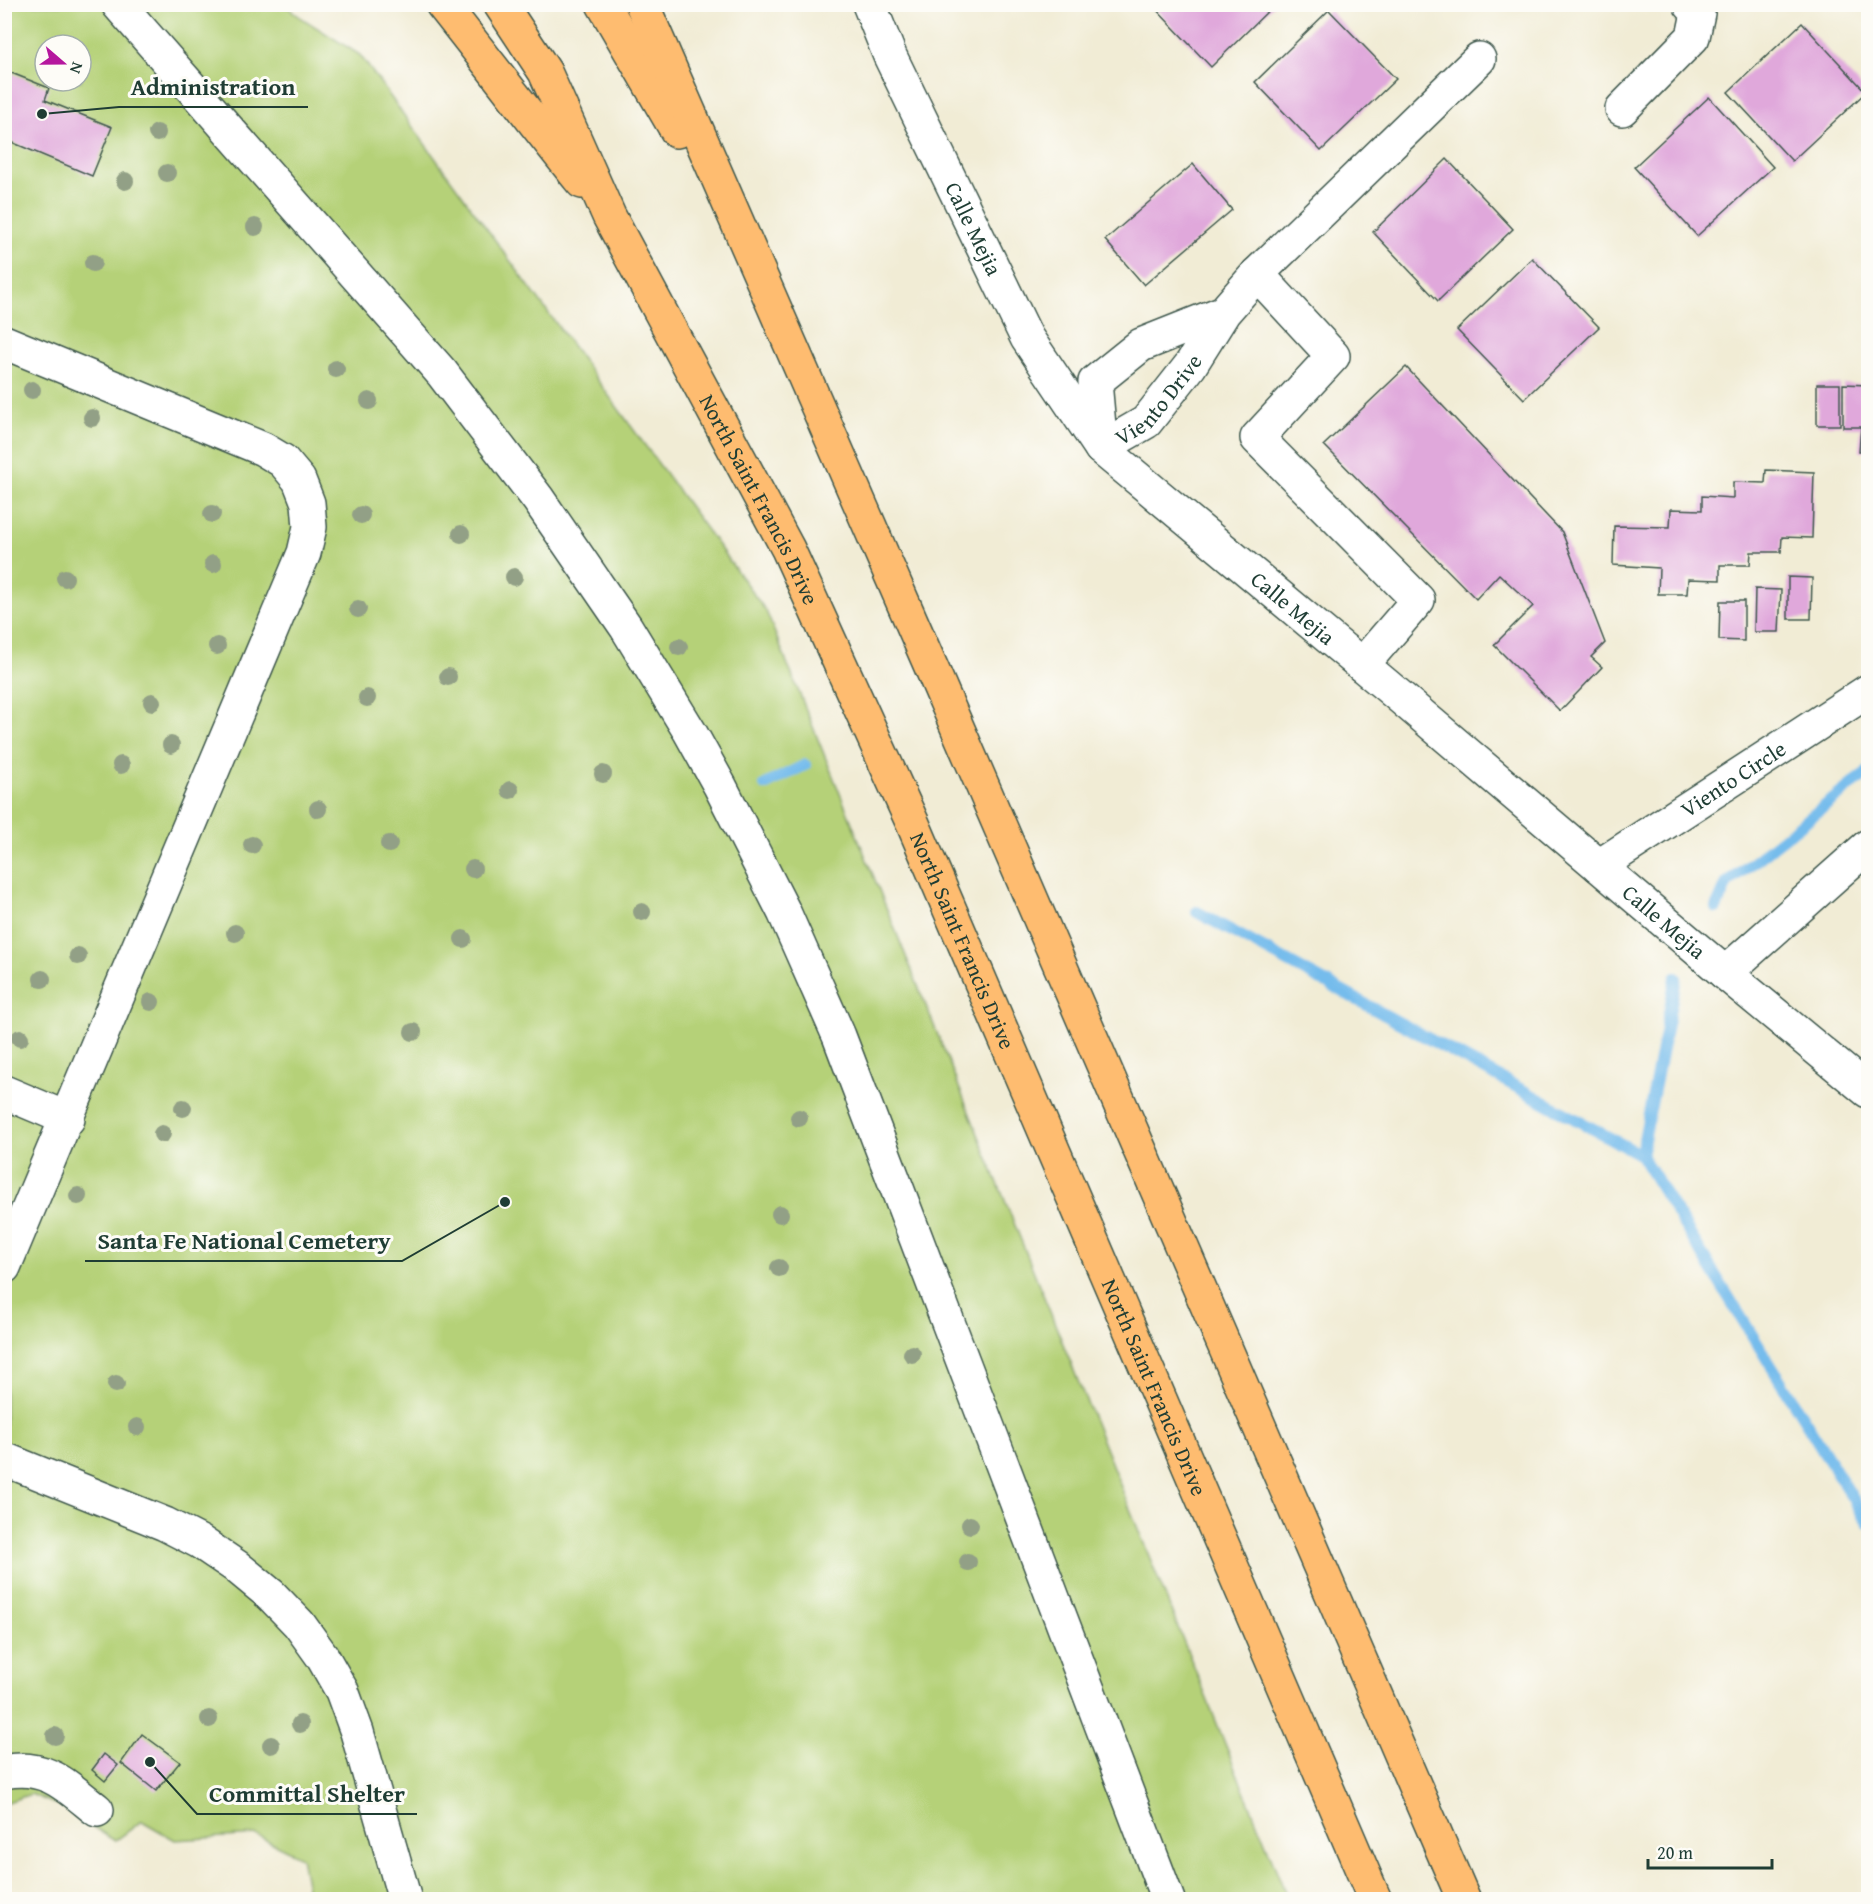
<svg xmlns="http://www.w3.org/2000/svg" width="1873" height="1904" viewBox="0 0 1873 1904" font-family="'Gentium Book Plus',serif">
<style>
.green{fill:#b5d178;stroke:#6a8756;stroke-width:1.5;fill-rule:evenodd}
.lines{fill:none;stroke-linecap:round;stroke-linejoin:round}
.stream{stroke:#75bcec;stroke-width:12}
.building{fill:#e0a8db}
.minor-casing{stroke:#3e574c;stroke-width:36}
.highway-casing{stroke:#3e574c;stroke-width:36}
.minor{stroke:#fff;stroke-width:33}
.highway{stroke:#febc70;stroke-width:33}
.tree{fill:#92a086}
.labels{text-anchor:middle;stroke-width:6;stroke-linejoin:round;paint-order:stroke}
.street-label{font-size:22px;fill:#1f3d34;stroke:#fdfcf7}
.leader{fill:none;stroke:#1f3d34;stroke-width:2}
.callout-dot{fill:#1f3d34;stroke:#fdfcf7;stroke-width:2}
.callout-label{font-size:24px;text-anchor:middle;font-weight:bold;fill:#1f3d34;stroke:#fdfcf7;stroke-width:6;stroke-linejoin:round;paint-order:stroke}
</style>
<rect width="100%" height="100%" fill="#fdfcf7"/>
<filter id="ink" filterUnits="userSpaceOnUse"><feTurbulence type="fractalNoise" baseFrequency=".0167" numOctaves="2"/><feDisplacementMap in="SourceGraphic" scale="12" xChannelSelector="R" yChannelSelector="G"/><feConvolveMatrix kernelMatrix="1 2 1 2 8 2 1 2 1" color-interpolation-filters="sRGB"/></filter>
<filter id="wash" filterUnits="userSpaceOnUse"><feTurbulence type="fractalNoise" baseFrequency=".008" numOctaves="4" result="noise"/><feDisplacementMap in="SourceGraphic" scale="24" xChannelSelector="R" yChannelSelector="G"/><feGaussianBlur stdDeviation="1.35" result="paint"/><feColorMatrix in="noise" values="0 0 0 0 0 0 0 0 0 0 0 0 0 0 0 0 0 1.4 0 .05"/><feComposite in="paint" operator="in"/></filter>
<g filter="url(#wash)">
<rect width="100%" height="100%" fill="#f1ecd5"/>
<!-- green -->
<path class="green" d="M5,5H285L300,17L360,55L766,611L1288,1899H309L301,1857L256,1835L175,1840L142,1821L115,1841L62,1807L31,1794L5,1803ZM45,45H81V81H45Z"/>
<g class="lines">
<!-- stream -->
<g class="stream">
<path d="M765,785L805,765"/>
<path d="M1716,908L1727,883L1868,772"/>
<path d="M1197,912L1641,1155L1868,1523"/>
<path d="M1641,1155L1676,978"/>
</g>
</g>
<g id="blocks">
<!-- building -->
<g class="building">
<path d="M1151,4H1275L1211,67Z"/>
<path d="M1329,10L1396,79L1321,151L1255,82Z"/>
<path d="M1802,23L1866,92L1792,161L1728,92Z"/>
<path d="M4,70L49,88L45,100L112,127L92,176L4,139Z"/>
<path d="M1709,97L1773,167L1697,236L1634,167Z"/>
<path d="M1447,159L1513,229L1438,301L1373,232Z"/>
<path d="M1193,164L1232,210L1144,285L1105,240Z"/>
<path d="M1532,258L1599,327L1524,399L1457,330Z"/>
<path d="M1406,367L1562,532L1605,643L1591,657L1602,667L1560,711L1494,645L1533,606L1499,574L1476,599L1324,445Z"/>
<rect x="1817" y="384" width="23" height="41"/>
<path d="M1843,384L1868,385V451H1859L1861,427H1843Z"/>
<path d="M1766,470L1814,472L1812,538L1782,537L1781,552H1751L1750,565H1720V580L1688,579L1687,594H1658L1659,568L1613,565L1614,526L1670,527L1671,509L1702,510V496L1733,498V482L1765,483Z"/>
<path d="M1866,491H1868V533H1865Z"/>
<path d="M1788,577L1812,578L1811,619H1788Z"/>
<path d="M1755,589L1781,590L1779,632H1754Z"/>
<path d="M1720,601H1744V641L1719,640Z"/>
<path d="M142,1734L180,1762L156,1791L121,1763Z"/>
<path d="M104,1754L118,1765L105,1781L92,1770Z"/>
</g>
</g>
</g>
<g filter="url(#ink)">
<use href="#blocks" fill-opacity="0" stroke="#3e574c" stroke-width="1.5"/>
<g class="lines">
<!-- minor casing -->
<g class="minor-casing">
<g id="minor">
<path d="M118,4L442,373L538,499L626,627L690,732L720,786L784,912L839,1036L1168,1900"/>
<path id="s1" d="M869,4L890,56L1027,338L1101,448L1386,685L1725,973L1868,1091"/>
<path d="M1622,109L1693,37L1698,13L1690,4"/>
<path d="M1257,274L1333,356L1257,438L1418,600L1362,665"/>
<path id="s2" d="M1224,312L1141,345L1095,382L1101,448L1146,422L1190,366L1224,312L1257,274L1479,59"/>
<path d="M4,342L263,449L283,461L299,480L308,503L310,527L304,553L4,1267"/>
<path id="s3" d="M1599,866L1868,691"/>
<path d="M1725,973L1868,846"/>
<path d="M4,1092L68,1119"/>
<path d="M4,1459L165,1524L200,1542L237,1567L271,1595L299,1624L322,1656L342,1691L357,1732L405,1900"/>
<path d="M4,1772C46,1763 68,1787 97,1810"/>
</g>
</g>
<!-- highway casing -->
<g class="highway-casing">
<g id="highway">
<path d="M442,4C489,63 534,123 582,182"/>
<path id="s4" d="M500,4L545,72L609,216L788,549L913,824L1375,1900"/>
<path d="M603,4L677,131"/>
<path d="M642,4L932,669L1464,1900"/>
</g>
</g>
<!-- minor -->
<use href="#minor" class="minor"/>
<!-- highway -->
<use href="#highway" class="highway"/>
</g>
<!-- trees -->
<g class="tree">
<circle cx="157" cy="133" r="9"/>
<circle cx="167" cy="173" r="9"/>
<circle cx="125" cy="181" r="9"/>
<circle cx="255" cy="227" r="9"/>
<circle cx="93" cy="263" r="9"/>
<circle cx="336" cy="369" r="9"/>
<circle cx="32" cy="390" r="9"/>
<circle cx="369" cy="401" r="9"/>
<circle cx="92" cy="418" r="9"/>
<circle cx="212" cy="514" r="9"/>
<circle cx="361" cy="515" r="9"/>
<circle cx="461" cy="534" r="9"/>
<circle cx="213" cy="564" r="9"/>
<circle cx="514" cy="577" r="9"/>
<circle cx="65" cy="578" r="9"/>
<circle cx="358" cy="609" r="9"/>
<circle cx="217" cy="646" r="9"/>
<circle cx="679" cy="647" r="9"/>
<circle cx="448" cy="677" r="9"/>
<circle cx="367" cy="698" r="9"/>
<circle cx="152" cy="702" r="9"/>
<circle cx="171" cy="745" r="9"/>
<circle cx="121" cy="765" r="9"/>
<circle cx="603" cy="774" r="9"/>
<circle cx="510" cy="790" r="9"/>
<circle cx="318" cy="809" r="9"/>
<circle cx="389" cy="844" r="9"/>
<circle cx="252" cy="845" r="9"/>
<circle cx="473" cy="869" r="9"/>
<circle cx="642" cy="912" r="9"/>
<circle cx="235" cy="933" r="9"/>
<circle cx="463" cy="939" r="9"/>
<circle cx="78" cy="956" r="9"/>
<circle cx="42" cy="979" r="9"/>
<circle cx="151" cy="1002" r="9"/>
<circle cx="413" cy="1032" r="9"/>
<circle cx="20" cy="1038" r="9"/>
<circle cx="183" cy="1108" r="9"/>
<circle cx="799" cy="1118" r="9"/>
<circle cx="162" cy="1134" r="9"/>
<circle cx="78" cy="1196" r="9"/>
<circle cx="780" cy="1214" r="9"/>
<circle cx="779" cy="1268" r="9"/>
<circle cx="912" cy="1354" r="9"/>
<circle cx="116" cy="1384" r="9"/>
<circle cx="137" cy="1427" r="9"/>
<circle cx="970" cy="1525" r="9"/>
<circle cx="968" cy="1562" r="9"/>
<circle cx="209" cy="1719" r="9"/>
<circle cx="300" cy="1724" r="9"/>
<circle cx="55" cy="1736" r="9"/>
<circle cx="271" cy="1745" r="9"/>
</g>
</g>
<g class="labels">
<!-- street labels -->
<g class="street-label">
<text dy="8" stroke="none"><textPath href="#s1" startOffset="248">Calle Mejia</textPath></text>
<text dy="8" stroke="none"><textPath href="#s2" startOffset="291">Viento Drive</textPath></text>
<text dy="8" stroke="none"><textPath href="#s4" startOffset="560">North Saint Francis Drive</textPath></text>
<text dy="8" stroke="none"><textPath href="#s1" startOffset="752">Calle Mejia</textPath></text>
<text dy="8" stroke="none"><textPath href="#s3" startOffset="160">Viento Circle</textPath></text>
<text dy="8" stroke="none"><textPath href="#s1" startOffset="1238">Calle Mejia</textPath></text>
<text dy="8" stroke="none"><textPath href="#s4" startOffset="1046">North Saint Francis Drive</textPath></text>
<text dy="8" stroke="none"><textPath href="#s4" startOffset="1532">North Saint Francis Drive</textPath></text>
</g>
</g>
<!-- callouts -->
<path class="leader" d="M42 114L119 107H308M505 1202L402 1261H85M150 1762L197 1814H417"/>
<g class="callout-dot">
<circle cx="42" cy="114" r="6"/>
<circle cx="505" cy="1202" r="6"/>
<circle cx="150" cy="1762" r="6"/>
</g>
<g class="callout-label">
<text x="213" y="95">Administration</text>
<text x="244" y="1249">Santa Fe National Cemetery</text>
<text x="307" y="1802">Committal Shelter</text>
</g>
<!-- margin -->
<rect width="1873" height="1904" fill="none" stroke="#fdfcf7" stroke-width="24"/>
<!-- north arrow -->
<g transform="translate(63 63) rotate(110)"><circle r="28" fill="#fdfcf7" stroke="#a4b0a9" stroke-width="1.5"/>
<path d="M0-4.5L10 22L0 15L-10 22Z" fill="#b5179e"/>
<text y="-9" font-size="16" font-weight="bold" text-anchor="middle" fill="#1f3d34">N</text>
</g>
<!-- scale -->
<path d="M1648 1859v9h124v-9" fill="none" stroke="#1f3d34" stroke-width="3"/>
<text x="1657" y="1859" font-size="18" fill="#1f3d34" stroke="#fdfcf7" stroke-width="4.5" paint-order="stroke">20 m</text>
</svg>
